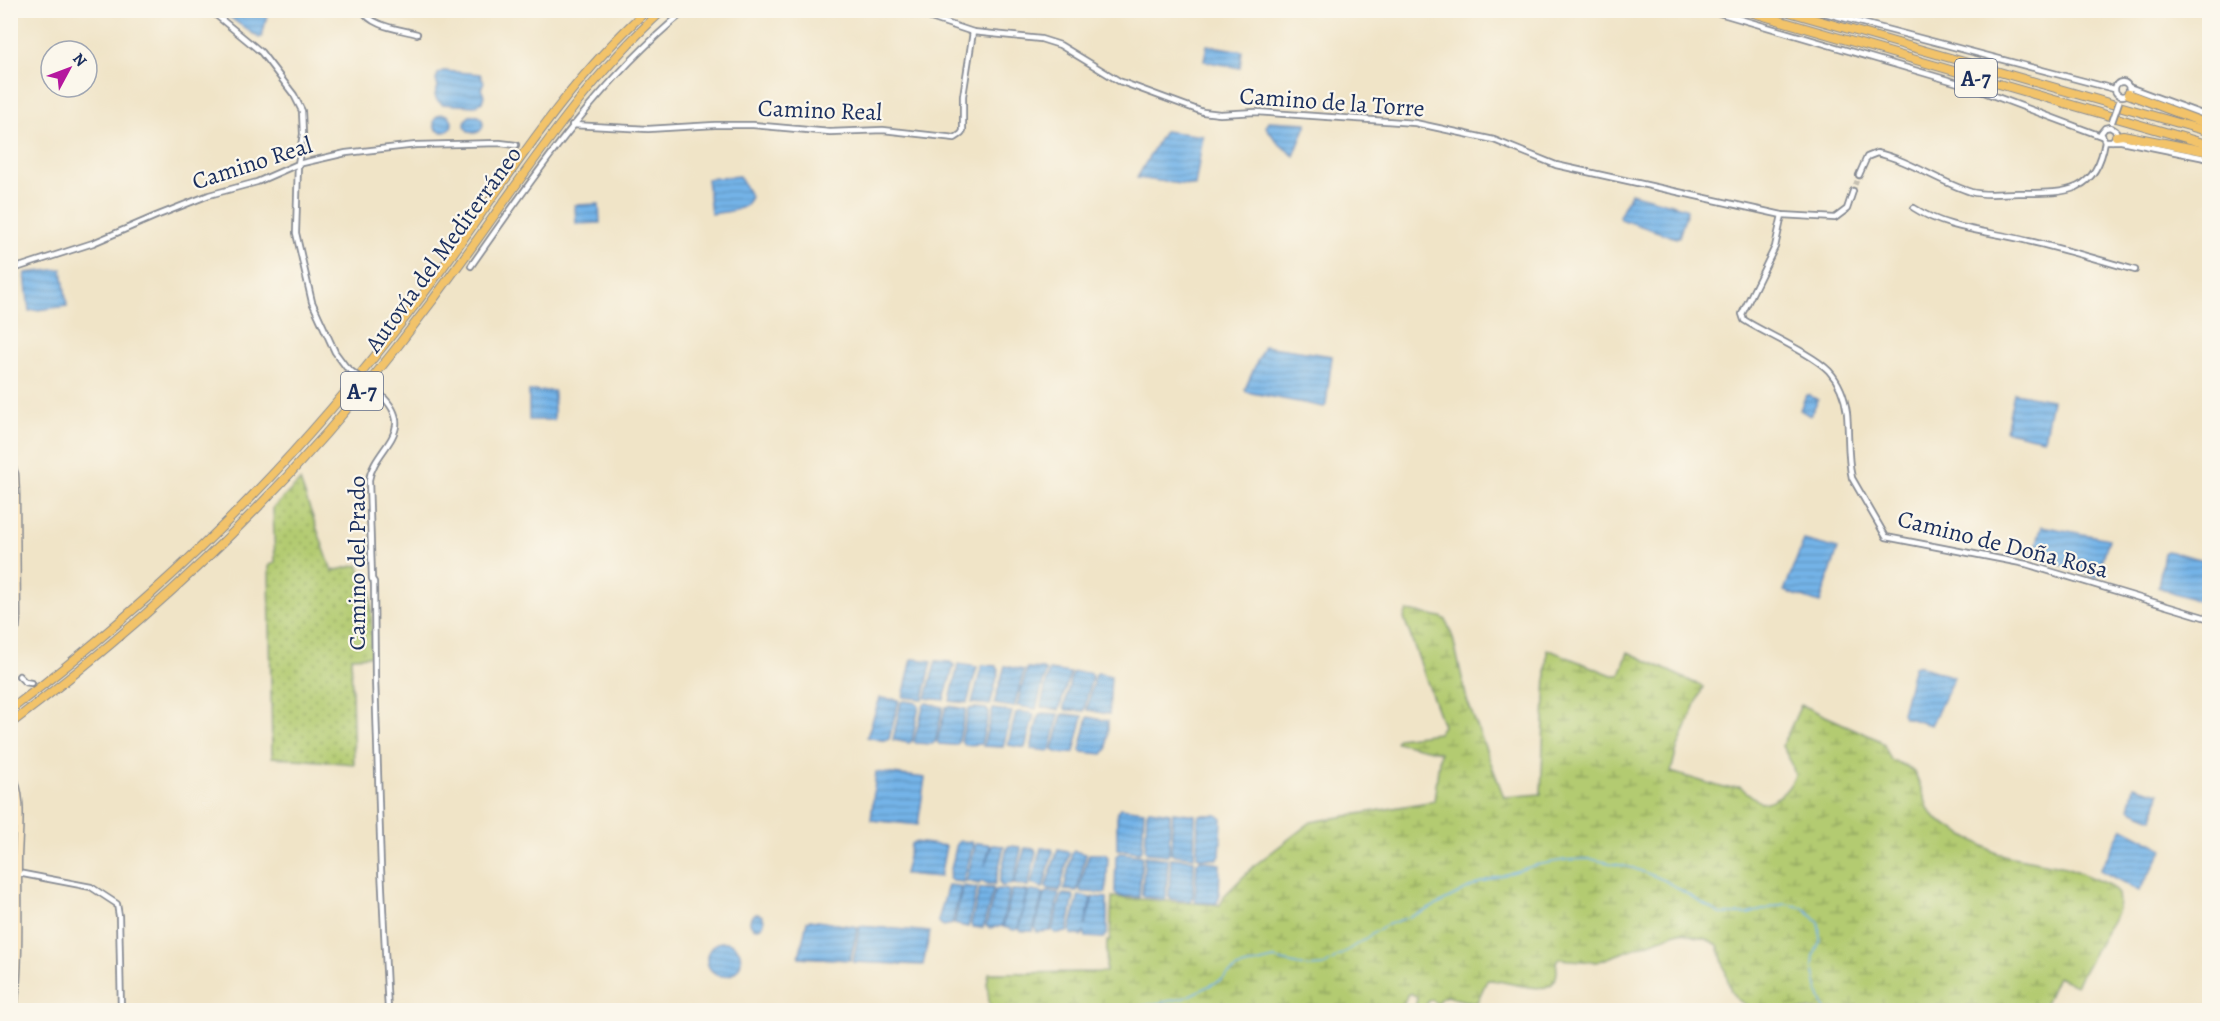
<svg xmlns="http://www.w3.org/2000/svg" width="2220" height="1021" viewBox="0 0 2220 1021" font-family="Alegreya,serif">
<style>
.grass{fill:url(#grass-dots);stroke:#677d68;stroke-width:1.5}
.wetland{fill:url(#wetland-marsh);stroke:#677d68;stroke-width:1.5}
.water{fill:url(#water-rules);stroke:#4872a3;stroke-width:1.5}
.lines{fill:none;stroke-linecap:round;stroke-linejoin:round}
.stream{stroke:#74b4e8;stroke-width:1.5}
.street-tunnel{stroke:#c5c0b2;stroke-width:4.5;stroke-dasharray:4.5 2;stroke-linecap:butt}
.street-casing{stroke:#868a92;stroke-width:8}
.secondary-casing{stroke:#868a92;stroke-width:9}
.highway-casing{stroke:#868a92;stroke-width:10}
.street{stroke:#fff;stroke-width:4.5}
.secondary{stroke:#fae7c3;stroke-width:6}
.highway{stroke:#f2c36a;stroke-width:8}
.street-bridge-casing{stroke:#868a92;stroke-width:8;stroke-linecap:butt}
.street-bridge{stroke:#fff;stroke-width:4.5}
.labels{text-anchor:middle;stroke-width:4.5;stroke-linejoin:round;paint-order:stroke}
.shield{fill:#fbf7ec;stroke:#5e6b89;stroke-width:1.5}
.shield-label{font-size:22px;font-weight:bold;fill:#1b2f5e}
.street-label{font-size:24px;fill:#1b2f5e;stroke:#fbf7ec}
</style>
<defs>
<pattern id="grass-dots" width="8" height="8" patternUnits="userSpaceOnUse" patternTransform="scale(1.5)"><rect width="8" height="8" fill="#b3cb71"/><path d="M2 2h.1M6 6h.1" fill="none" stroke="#91a560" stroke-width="1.8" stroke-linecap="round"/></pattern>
<pattern id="wetland-marsh" width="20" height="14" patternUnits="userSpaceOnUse" patternTransform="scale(1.5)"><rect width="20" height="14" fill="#b3cb71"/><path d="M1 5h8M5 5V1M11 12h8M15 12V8" fill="none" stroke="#91a560"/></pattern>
<pattern id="water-rules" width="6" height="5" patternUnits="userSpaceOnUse" patternTransform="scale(1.5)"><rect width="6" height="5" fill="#74b4e8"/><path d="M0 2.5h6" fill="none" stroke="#5e93bf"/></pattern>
</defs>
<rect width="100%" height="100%" fill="#fbf7ec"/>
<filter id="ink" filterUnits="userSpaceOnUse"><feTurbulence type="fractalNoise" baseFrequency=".0167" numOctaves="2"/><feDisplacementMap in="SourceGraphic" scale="12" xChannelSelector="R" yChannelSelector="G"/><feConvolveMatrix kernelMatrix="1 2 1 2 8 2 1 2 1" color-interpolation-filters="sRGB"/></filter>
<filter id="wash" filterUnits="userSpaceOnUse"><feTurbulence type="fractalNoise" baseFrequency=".008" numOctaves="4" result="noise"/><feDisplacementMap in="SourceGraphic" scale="24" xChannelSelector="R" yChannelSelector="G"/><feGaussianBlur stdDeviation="1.35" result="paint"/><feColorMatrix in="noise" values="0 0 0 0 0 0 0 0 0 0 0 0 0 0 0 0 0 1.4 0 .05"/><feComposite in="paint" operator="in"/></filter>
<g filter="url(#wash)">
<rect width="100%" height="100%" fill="#f0e4c7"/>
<!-- grass -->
<path class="grass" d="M300,481L332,571L358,565L363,577L371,582L372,656L351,657L354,764L272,757L269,566L275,562L273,508Z"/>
<!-- wetland -->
<path class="wetland" d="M1407,611L1441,617L1446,620L1453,638L1467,700L1504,797L1541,794L1547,649L1612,675H1620L1628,652L1703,687L1676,752L1671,772L1724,788L1740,787L1761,803C1778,801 1788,791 1795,776L1792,764L1782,746L1801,705L1879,740L1884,745L1891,760L1906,766L1915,773L1929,810L1936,819L1996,853L2012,857L2066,867L2109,885L2118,894L2119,903L2117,912L2076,985L2057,977L2042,1010H1754L1738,1000L1731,992L1718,945L1706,939L1679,932L1597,962L1558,959L1556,962C1565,1008 1507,978 1487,980L1477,1002L1473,1003L1446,996L1440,999L1437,1004L1432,1000L1429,1001L1423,1009L1415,1008L1417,998L1411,993L1407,995L1402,1010H1340L1337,1009L1331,1010H990L987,983L989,973L1106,972L1107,941L1110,940L1112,897L1220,905L1224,896L1255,865L1311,822L1434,801L1440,752L1396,742L1398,738L1438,733L1443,726L1404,618Z"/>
<!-- water -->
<g class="water">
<path d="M221,11H268L262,37L259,38Z"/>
<path d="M1207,45L1242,51L1240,68L1204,61Z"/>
<path d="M443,71L480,74L484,82L481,89L484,95L482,102L475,106L442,104L437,100L435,95L438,87L436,80L438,74Z"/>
<circle cx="443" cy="123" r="9"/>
<circle cx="474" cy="124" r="9"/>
<path d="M1269,121L1307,123L1294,156L1277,142L1266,127Z"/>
<path d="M1164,131L1203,136L1195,186L1137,178Z"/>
<path d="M739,176L751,197C744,213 726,211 711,214L707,179Z"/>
<path d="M1631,193L1686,208L1687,211L1679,237L1676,238L1620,219L1619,216Z"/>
<path d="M599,204L600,223L576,224L575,205Z"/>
<path d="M62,269L67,306L29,311L25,273Z"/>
<path d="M1264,346L1332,356L1326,405L1324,407L1247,392L1245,389Z"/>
<rect x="529" y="391" width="25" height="29"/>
<path d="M2014,393L2052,400L2044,439L2006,431Z"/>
<path d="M1806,395H1809L1818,400L1810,416L1800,410Z"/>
<path d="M2042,526L2109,539L2097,578L2033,555Z"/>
<path d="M1804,540L1838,549L1820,603L1784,591Z"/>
<path d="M2167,551L2209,561V578L2204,600L2201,602L2158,587L2164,553Z"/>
<path d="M912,659L932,661L923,699L903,697Z"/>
<path d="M936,661L950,662L954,665L944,700L926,698Z"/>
<path d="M958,664L977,667L967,703L950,701Z"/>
<path d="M982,665L996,666L999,670L990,705L972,703Z"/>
<path d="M1917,665L1954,677L1931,725L1904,717L1902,713L1914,666Z"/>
<path d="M1005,666L1024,670L1014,707L994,704Z"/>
<path d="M1027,668L1043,669L1046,671L1036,709L1017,706Z"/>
<path d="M1049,670L1070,673L1059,710L1041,707Z"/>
<path d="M1075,672L1090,673L1092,676L1084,711L1066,710L1064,707L1072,673Z"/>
<path d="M1098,673L1111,676L1109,714L1087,710L1095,675Z"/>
<path d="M880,698L899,700L889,739L885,741L867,737Z"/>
<path d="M905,701L917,703L919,706L912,741L909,743L893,740L901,702Z"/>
<path d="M926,703L943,707L935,742L932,744L916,743L914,741L924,704Z"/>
<path d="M949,706L966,709L958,743L955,745L939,744L937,741L946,707Z"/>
<path d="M974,708L986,709L989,712L981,744L965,745L961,741L969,709Z"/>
<path d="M993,709L1012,712L1003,747L983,746Z"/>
<path d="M1019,712L1032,713L1034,715L1025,748L1008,745L1016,713Z"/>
<path d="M1043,713L1059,714L1050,751L1031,749L1039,714Z"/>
<path d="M1065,714L1083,716L1074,752C1069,754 1057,754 1053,750L1062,715Z"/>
<path d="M1088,717L1108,721L1107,749L1103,754L1083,752L1080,750Z"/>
<path d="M876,772L925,778L918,825L871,820Z"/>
<path d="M2134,786L2159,793L2153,819L2129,809Z"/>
<path d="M1120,808L1144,811L1142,849L1139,852L1117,849V812Z"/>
<path d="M1149,810L1170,813L1169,853L1167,855L1147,853L1145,851L1147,813Z"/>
<path d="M1173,812L1195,815L1194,857L1175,855L1171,853Z"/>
<path d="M1199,815H1217L1222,819L1220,856L1217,859L1201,858L1197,856L1198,820Z"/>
<path d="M2123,828L2164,849L2139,891L2100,870Z"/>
<path d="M960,841L972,842L973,845L963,882L952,881L949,878L957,843Z"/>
<path d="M914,842L946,846L940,877L904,874L911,844Z"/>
<path d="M976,843L988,844L990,846L985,865L992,845L1004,846L995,884H986L981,881L979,884L966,881Z"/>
<path d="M1009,846L1020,847L1021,849L1013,884L1002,886L999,883L1007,848Z"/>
<path d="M1025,848L1035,849L1036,852L1028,887L1014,884Z"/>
<path d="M1041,848L1052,849L1053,851L1043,888L1031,884Z"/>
<path d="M1058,849L1067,851L1069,853L1060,891L1048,889L1046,886Z"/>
<path d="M1074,851L1086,854L1077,891L1064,890L1072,853Z"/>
<path d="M1120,853L1142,856L1139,897L1120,896L1115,893L1116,856Z"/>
<path d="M1089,854H1105L1108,857L1106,893L1082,892L1079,889Z"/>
<path d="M1145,856L1168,859L1166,897L1164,899L1144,897L1142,895Z"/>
<path d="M1171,858L1194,860L1193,896L1190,901L1171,899L1169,897Z"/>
<path d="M1201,860L1220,864L1219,897L1217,903L1196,902L1195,899L1197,862Z"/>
<path d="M948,885L959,886L961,888L952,924L943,926L938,921Z"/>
<path d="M963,886L977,888L968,927L954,924Z"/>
<path d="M980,888H993V890L983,928L972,927L971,924Z"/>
<path d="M999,889L1008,890L1009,893L1002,926L989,928L986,926L995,890Z"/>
<path d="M1012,890L1027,891L1018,929L1014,930L1003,927Z"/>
<path d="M1032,891L1043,893L1033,931H1021L1019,928L1028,892Z"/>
<path d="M1048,892L1058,893L1059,895L1050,931L1037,932L1035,928L1044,894Z"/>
<path d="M1062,894L1073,895L1074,897L1067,932L1055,933L1052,930Z"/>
<path d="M1079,895L1091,898L1085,926L1093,897L1107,898V934L1103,938L1086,937L1084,932L1081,936L1071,934L1070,930Z"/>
<circle cx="757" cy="921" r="7"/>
<path d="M810,920L858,927L850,960L799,957L807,921Z"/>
<path d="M860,926L930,932L923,965L853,962Z"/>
<circle cx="724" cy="959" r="17"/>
</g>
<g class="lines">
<!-- stream -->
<path class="stream" d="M1053,1010H1105L1139,1007L1184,998L1221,980L1237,968L1274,959L1308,967L1324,966L1384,926L1423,912L1481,882L1536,865L1565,860L1591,859L1633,868L1664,880L1720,914H1748L1784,904L1803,907L1819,923L1820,941L1814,955L1813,967L1818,992L1825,1010"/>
</g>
</g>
<g filter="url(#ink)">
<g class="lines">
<!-- street-tunnel -->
<path class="street-tunnel" d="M1853,191L1859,175"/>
<!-- street casing -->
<g class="street-casing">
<g id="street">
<path d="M210,10L261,52L294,95L302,111L303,134L298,164L296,233L312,302L335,352L346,367"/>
<path d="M363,10C370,27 401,29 417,34"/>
<path d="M888,10L925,16L973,32L1041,39L1060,45L1119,81L1203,112L1220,114L1256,112L1415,123L1494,140L1556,165L1782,215L1835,218L1847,209L1853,191"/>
<path d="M1709,10L1965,85L2101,136"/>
<path d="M1813,10L2114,89"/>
<circle cx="2122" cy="89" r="7"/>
<path d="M2129,87L2210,117"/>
<path d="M572,125L648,129L715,125H753L830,132L883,130L955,138L961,134L963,131V96L973,32"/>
<path d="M2112,141L2116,136V131L2110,127L2105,128L2101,133L2105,141H2121L2210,159"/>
<path d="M1859,175L1867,157L1877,153C1909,160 1939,182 1971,192C1986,196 2003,193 2018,193C2063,193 2096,196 2105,141"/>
<path d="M1914,208C1948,230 1990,231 2028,241C2064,249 2099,260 2135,270"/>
<path d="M1782,215L1775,247L1742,314L1744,320L1749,323C1769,335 1814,355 1829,371C1839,382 1845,398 1847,413C1849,435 1847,457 1852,478L1886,537L2026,564L2210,619"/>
<path d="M471,266C536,173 597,83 686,10"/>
<path d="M10,270L93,243L156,216L209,195L257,182L298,164L346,153L416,145L500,143L516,145"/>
<path d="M380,394C420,431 374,447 369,480L372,579L374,582L375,677L381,869L388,1010"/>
<path d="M19,676L25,682L31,683"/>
<path d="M18,873L91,887L117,904L119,916L121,1010"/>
</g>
</g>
<!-- secondary casing -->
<g class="secondary-casing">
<g id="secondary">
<path d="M10,461L15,474L16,493L17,618L16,628L10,638"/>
<path d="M10,770C25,795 18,833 18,861C18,911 20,961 14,1010"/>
</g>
</g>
<!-- highway casing -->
<g class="highway-casing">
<g id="highway">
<path d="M1743,10L2210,145"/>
<path d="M1782,10L2210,132"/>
<path d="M2128,94L2210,125"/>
<path d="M2116,136L2123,135L2210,152"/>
<path d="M10,710C165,593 294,464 411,310C489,210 552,96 647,10"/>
<path d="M10,724C154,616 284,493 394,351C429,306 463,260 496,213C547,141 597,70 663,10"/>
</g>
</g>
<!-- street -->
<use href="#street" class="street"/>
<!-- secondary -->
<use href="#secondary" class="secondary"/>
<!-- highway -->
<use href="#highway" class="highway"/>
<!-- street-bridge casing -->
<g class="street-bridge-casing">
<g id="street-bridge">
<path d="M2112,122L2119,102"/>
<path d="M346,367L380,394"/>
</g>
</g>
<!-- street-bridge -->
<use href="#street-bridge" class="street-bridge"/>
</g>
</g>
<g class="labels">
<!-- shield labels -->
<g class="shield">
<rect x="1955" y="59" width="42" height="38" rx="4.5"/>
<rect x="341" y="372" width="42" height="38" rx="4.5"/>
</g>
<g class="shield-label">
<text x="1976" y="86">A-7</text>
<text x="362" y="399">A-7</text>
</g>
<!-- street labels -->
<g class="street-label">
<text transform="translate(1332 102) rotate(4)" y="8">Camino de la Torre</text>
<text transform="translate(820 110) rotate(2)" y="8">Camino Real</text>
<text transform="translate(252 163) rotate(-18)" y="8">Camino Real</text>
<text transform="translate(443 249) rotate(-54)" y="8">Autovía del Mediterráneo</text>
<text transform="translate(2003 544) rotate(14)" y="8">Camino de Doña Rosa</text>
<text transform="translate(357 563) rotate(-90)" y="8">Camino del Prado</text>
</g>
</g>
<!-- margin -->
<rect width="2220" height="1021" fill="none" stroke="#fbf7ec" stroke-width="36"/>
<!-- north arrow -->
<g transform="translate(69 69) rotate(49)"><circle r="28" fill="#fbf7ec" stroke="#a1a7b3" stroke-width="1.5"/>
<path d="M0-4.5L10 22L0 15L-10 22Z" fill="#b5179e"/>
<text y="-9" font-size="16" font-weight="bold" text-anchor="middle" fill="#1b2f5e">N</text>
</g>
</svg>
